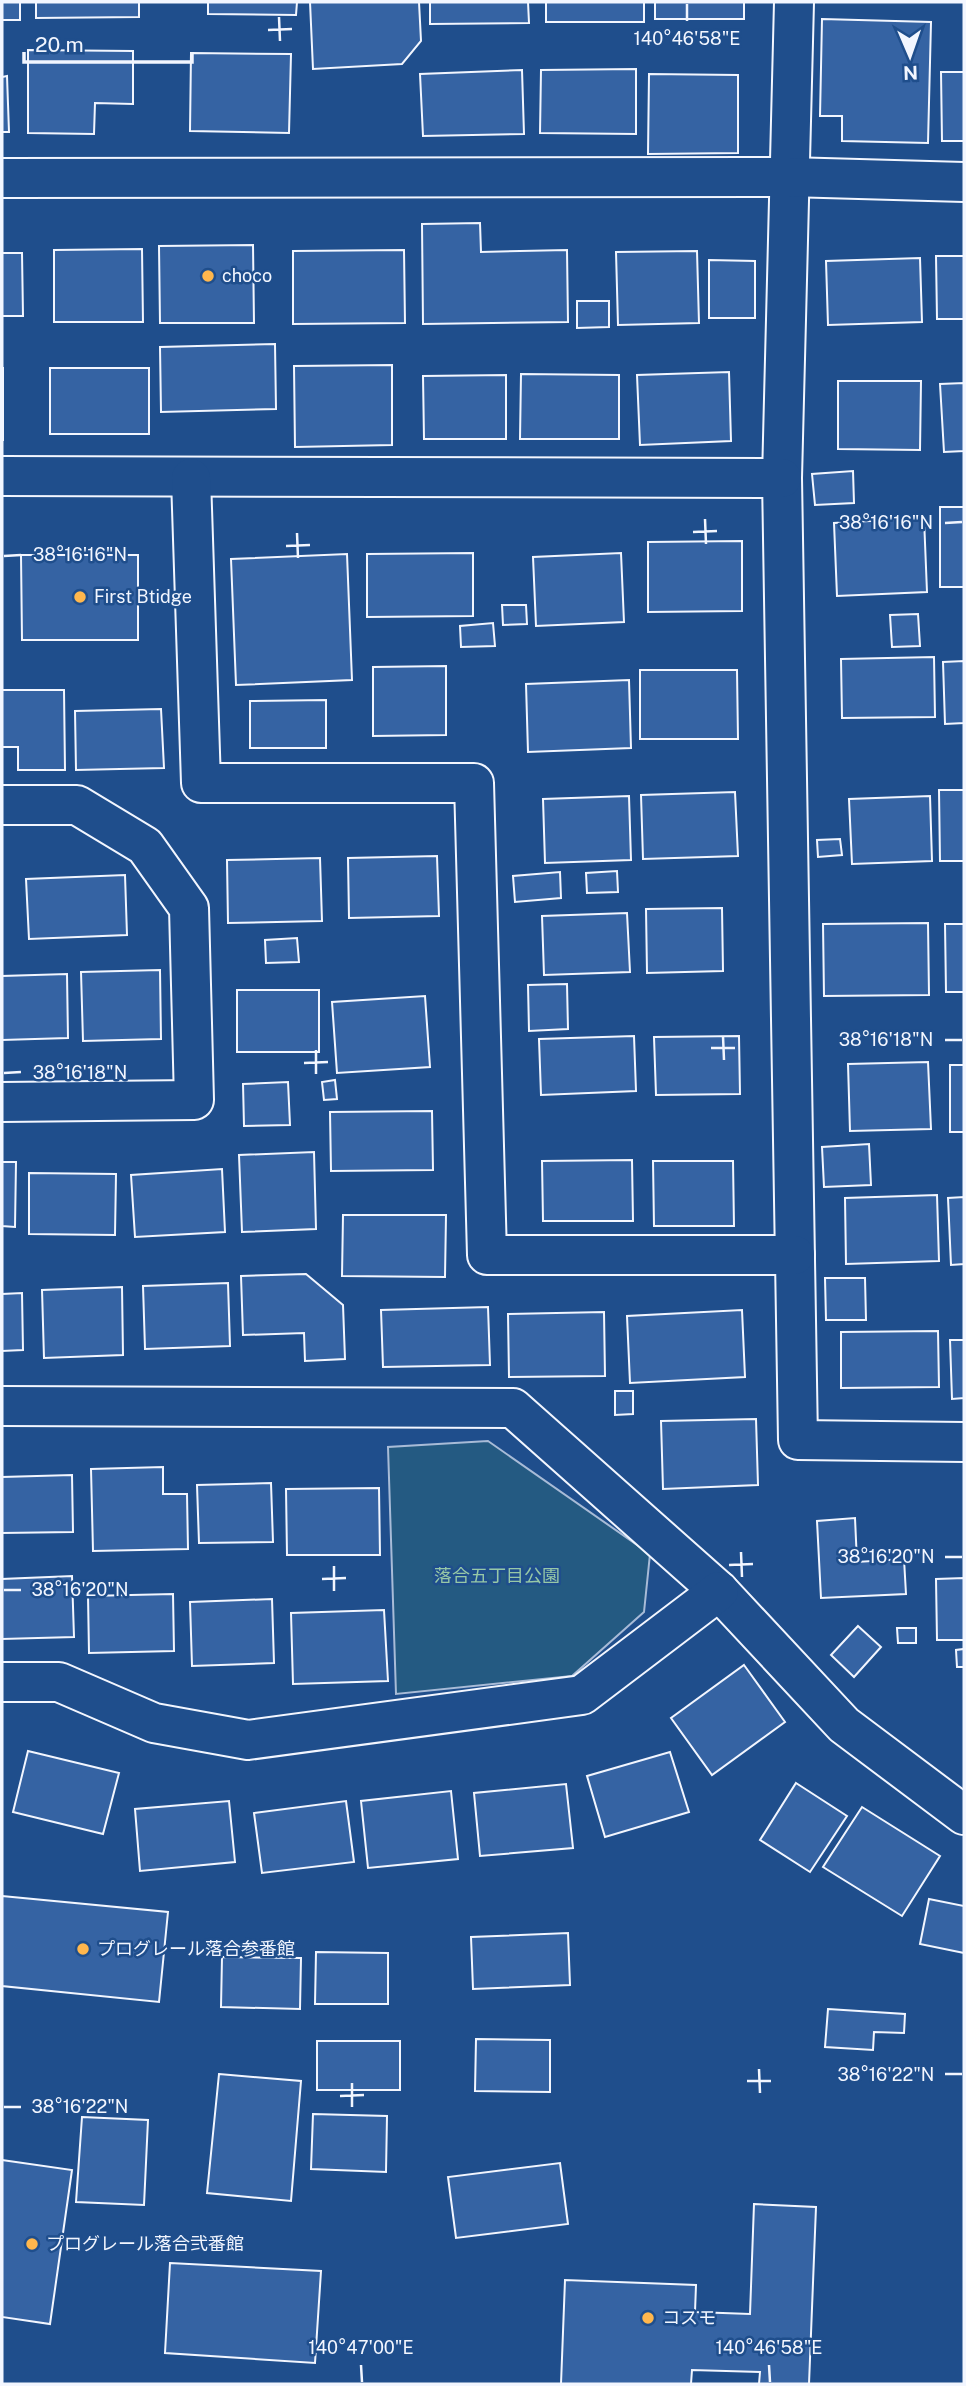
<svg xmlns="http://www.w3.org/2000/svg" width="966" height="2386" viewBox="0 0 966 2386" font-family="'Public Sans','Noto Sans JP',sans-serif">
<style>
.green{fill:#245a82;stroke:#a8bbd7;stroke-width:2}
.building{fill:#3563a3;stroke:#f2f6ff;stroke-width:2}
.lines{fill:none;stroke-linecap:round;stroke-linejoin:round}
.minor-casing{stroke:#f2f6ff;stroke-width:42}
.minor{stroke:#1f4e8c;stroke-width:38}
.ticks{fill:none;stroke:#f2f6ff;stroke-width:2.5}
.poi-dot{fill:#ffb74d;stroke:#1f4e8c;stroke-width:2.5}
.labels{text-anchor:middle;stroke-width:5;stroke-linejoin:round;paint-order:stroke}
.poi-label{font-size:18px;fill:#f2f6ff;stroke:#1f4e8c;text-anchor:start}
.park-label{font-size:18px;fill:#97c8a6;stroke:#1f4e8c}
.ticks-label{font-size:18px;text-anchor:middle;fill:#f2f6ff;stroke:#1f4e8c;stroke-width:5;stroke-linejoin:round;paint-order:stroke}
</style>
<rect width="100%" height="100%" fill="#1f4e8c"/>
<!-- green -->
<path class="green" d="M488,1441L650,1554L644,1612L572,1676L396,1694L388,1447Z"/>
<!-- building -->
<g class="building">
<rect x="2" y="2" width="18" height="18"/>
<path d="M36,2H139V17L36,18Z"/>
<path d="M208,2H297L296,15L208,14Z"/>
<path d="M310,2H419L421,41L402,64L313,69Z"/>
<path d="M430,2H528L529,23L430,24Z"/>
<rect x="546" y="2" width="98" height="20"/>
<rect x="655" y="2" width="89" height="17"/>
<path d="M822,19L931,22L928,143L842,141V116H820Z"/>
<path d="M28,50L133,51V104L95,103L94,134L28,133Z"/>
<path d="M191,53L291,54L289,133L190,131Z"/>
<path d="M636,69V134L540,133L541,70Z"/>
<path d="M522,70L524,134L423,136L420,74Z"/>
<path d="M941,72H964V141H942Z"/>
<path d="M649,74L738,75V153L648,154Z"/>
<path d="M7,76L9,132H2V77Z"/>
<path d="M480,223L481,252L567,250L568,322L423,324L422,224Z"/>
<path d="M253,245L254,323H160L159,246Z"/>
<path d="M142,249L143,322H54V250Z"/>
<path d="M404,250L405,323L293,324V251Z"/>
<path d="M697,251L699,323L618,325L616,252Z"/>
<path d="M2,253H22L23,316H2Z"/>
<path d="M936,256H964V319H937Z"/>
<path d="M920,258L922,322L828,325L826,261Z"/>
<path d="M709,260L755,261V318H709Z"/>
<path d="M577,301H609V327L577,328Z"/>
<path d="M275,344L276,409L161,412L160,347Z"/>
<path d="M392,365V445L295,447L294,366Z"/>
<rect x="2" y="368" width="1" height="72"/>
<rect x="50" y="368" width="99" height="66"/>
<path d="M729,372L731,441L640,445L637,375Z"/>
<path d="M521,374L619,375V439H520Z"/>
<path d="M506,375V439H424L423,376Z"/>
<path d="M838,381H921L920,450L838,449Z"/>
<path d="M964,383V451L944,452L940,384Z"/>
<path d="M853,471L854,503L815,505L812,474Z"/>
<rect x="940" y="507" width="24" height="80"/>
<path d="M924,518L927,592L837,596L834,523Z"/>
<path d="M742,541V611L648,612V542Z"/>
<path d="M473,553V616L367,617V554Z"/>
<path d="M621,553L624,622L536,626L533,557Z"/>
<path d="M347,554L352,680L236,685L231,559Z"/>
<path d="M21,555H138V640H22Z"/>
<path d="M502,605H526L527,624L503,625Z"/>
<path d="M918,614L920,646L892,647L890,615Z"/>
<path d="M493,623L495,646L461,647L460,626Z"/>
<path d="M934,657L935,717L842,718L841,659Z"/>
<path d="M964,661V723L945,724L943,662Z"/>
<path d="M446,666V735L373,736V667Z"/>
<path d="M640,670H737L738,739H640Z"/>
<path d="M629,680L631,748L528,752L526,684Z"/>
<path d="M2,690H64L65,770H18V747H2Z"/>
<path d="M326,700V748H250V701Z"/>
<path d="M161,709L164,768L76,770L75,711Z"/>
<path d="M939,790H964V861H940Z"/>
<path d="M735,792L738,856L643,859L641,795Z"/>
<path d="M629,796L631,860L545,863L543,799Z"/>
<path d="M930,796L932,861L852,864L849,799Z"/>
<path d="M840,839L842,855L818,857L817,840Z"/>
<path d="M437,856L439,916L349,918L348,858Z"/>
<path d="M320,858L322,921L228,923L227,860Z"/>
<path d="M617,871L618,892L587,893L586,873Z"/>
<path d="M560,872L561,898L515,902L513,876Z"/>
<path d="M125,875L127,935L29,939L26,879Z"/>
<path d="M722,908L723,971L647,973L646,909Z"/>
<path d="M627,913L630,972L544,975L542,916Z"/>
<path d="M928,923L929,995L824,996L823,924Z"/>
<path d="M945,924H964V992H946Z"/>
<path d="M297,938L299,962L266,963L265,940Z"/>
<path d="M160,970L161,1039L83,1041L81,972Z"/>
<path d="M67,974L68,1038L2,1040V976Z"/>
<path d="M567,984L568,1029L529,1031L528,985Z"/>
<rect x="237" y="990" width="82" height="62"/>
<path d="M425,996L430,1067L337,1073L332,1002Z"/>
<path d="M634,1036L636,1091L541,1095L539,1039Z"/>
<path d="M739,1036L740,1094L656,1095L654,1037Z"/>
<path d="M928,1062L931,1129L850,1131L848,1064Z"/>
<rect x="950" y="1065" width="14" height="67"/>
<path d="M335,1080L337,1099L324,1100L322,1082Z"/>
<path d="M288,1082L290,1125L244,1126L243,1084Z"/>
<path d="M432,1111L433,1170L331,1171L330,1112Z"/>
<path d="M869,1144L871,1185L824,1187L822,1147Z"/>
<path d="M314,1152L316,1229L242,1232L239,1155Z"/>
<path d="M632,1160L633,1221H543L542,1161Z"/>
<path d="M653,1161H733L734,1226H654Z"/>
<path d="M2,1162H16L15,1227L2,1226Z"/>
<path d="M222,1169L225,1232L135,1237L131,1175Z"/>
<path d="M29,1173L116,1174L115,1235L29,1234Z"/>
<path d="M937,1195L939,1261L846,1264L845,1198Z"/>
<path d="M964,1197V1264L951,1265L948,1198Z"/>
<path d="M343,1215H446L445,1277L342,1276Z"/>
<path d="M306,1274L343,1305L345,1359L305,1361L304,1333L243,1335L241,1276Z"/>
<path d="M825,1278H865L866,1320H826Z"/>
<path d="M228,1283L230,1346L145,1349L143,1286Z"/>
<path d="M122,1287L123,1355L44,1358L42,1290Z"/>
<path d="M22,1293L23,1350L2,1351V1294Z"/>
<path d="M488,1307L490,1365L383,1367L381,1310Z"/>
<path d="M742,1310L745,1377L630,1383L627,1316Z"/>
<path d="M604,1312L605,1376L509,1377L508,1314Z"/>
<path d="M938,1331L939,1387L841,1388V1332Z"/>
<path d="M950,1340H964V1398L952,1399Z"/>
<path d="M615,1391H633V1414L615,1415Z"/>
<path d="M756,1419L758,1485L663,1489L661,1421Z"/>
<path d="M163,1467V1494H187L188,1549L93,1551L91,1469Z"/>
<path d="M72,1475L73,1532L2,1533V1477Z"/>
<path d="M271,1483L273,1542L199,1543L197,1485Z"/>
<path d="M379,1488L380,1555H287L286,1489Z"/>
<path d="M855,1518L857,1562L904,1559L906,1594L821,1598L817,1521Z"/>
<path d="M72,1576L74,1637L2,1639V1579Z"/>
<path d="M964,1578V1640H937L936,1579Z"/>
<path d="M173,1594L174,1651L89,1653L88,1596Z"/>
<path d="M272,1599L274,1663L192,1666L190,1602Z"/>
<path d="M384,1610L388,1681L293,1684L291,1613Z"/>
<path d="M858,1626L881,1647L854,1677L831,1655Z"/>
<path d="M897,1628H916V1643H898Z"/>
<path d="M964,1649V1667H957L956,1650Z"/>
<path d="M744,1665L785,1722L712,1775L671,1718Z"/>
<path d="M28,1751L119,1773L103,1834L13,1812Z"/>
<path d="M670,1752L689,1812L605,1837L587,1776Z"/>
<path d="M796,1783L847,1816L810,1872L760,1840Z"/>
<path d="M566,1784L573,1848L480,1856L474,1793Z"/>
<path d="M451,1791L458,1859L368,1868L361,1801Z"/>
<path d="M229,1801L235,1862L140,1871L135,1809Z"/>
<path d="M346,1801L354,1862L262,1873L254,1813Z"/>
<path d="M862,1807L940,1856L902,1916L823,1867Z"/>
<path d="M2,1896L168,1912L159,2002L2,1986Z"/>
<path d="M929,1899L964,1906V1953L920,1944Z"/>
<path d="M568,1933L570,1985L473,1989L471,1937Z"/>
<path d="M316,1952L388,1953V2004H315Z"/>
<path d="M222,1957L301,1958L300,2009L221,2007Z"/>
<path d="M828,2009L905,2014L904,2033L874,2032L873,2050L825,2047Z"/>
<path d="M476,2039L550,2040V2092L475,2091Z"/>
<rect x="317" y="2041" width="83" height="49"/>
<path d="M219,2074L301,2081L291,2201L207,2193Z"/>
<path d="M313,2114L387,2116L386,2172L311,2169Z"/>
<path d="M82,2117L148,2120L144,2205L76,2202Z"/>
<path d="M2,2160L72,2170L50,2324L2,2317Z"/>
<path d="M560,2163L568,2224L456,2238L448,2177Z"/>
<path d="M754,2204L816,2207L809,2384H759L760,2372L692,2370L691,2384H561L565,2280L696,2285L695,2312L750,2314Z"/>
<path d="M170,2263L321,2271L315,2363L165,2353Z"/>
</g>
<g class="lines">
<!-- minor casing -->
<g class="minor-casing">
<g id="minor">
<path d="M794,2L782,478L798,1440L964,1442"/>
<path d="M2,178L789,177L964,182"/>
<path d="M2,476L782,478"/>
<path d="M191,478L201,783H474L487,1255H795"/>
<path d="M2,805H77L145,846L189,908L194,1100L2,1102"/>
<path d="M2,1406L513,1408L719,1591L844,1725L964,1815"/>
<path d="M2,1682H59L154,1723L248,1740L582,1695L719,1591"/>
</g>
</g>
<!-- minor -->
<use href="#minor" class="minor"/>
</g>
<!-- ticks -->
<path class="ticks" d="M687,4V21M279,17L280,41M268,30L292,29M705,519L706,544M945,523L962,522M693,532L717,531M297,533L298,558M286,546L310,545M4,556L21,555M723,1036L724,1060M945,1040H962M711,1048H735M316,1050V1074M304,1063L328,1062M4,1073L21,1072M741,1552L742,1577M945,1557H962M729,1565L753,1564M334,1566V1591M322,1579L346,1578M4,1590H21M759,2069L760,2093M945,2074H962M747,2081H771M352,2083V2107M340,2096L364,2095M4,2107H21M361,2365L362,2382M769,2365L770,2382"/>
<!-- markers -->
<g class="poi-dot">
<circle cx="208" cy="276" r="7"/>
<circle cx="80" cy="597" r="7"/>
<circle cx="83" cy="1949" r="7"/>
<circle cx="32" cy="2244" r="7"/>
<circle cx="648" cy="2318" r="7"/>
</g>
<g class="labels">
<!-- poi labels -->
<g class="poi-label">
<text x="222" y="282">choco</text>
<text x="94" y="603">First Btidge</text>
<text x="97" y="1955">プログレール落合参番館</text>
<text x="46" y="2250">プログレール落合弐番館</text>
<text x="662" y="2324">コスモ</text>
</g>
<!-- park labels -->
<g class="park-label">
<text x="497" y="1582">落合五丁目公園</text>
</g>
</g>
<g class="ticks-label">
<text x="687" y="45">140°46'58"E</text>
<text x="886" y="529">38°16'16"N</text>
<text x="80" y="561">38°16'16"N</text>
<text x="886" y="1046">38°16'18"N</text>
<text x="80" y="1079">38°16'18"N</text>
<text x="886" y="1563">38°16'20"N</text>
<text x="80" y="1596">38°16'20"N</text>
<text x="886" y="2081">38°16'22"N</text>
<text x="80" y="2113">38°16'22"N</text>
<text x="361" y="2354">140°47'00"E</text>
<text x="769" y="2354">140°46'58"E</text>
</g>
<!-- border -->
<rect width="966" height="2386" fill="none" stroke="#f2f6ff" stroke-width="7"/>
<!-- north arrow -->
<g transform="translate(910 56) rotate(178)" stroke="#1f4e8c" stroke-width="5" paint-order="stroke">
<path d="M0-5L12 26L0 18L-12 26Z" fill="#f2f6ff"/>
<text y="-10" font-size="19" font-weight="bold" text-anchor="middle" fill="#f2f6ff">N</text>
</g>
<!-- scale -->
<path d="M24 52v10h168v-10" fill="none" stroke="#f2f6ff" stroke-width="3.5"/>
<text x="35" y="52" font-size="21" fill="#f2f6ff" stroke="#1f4e8c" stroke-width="5" paint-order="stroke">20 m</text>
</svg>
